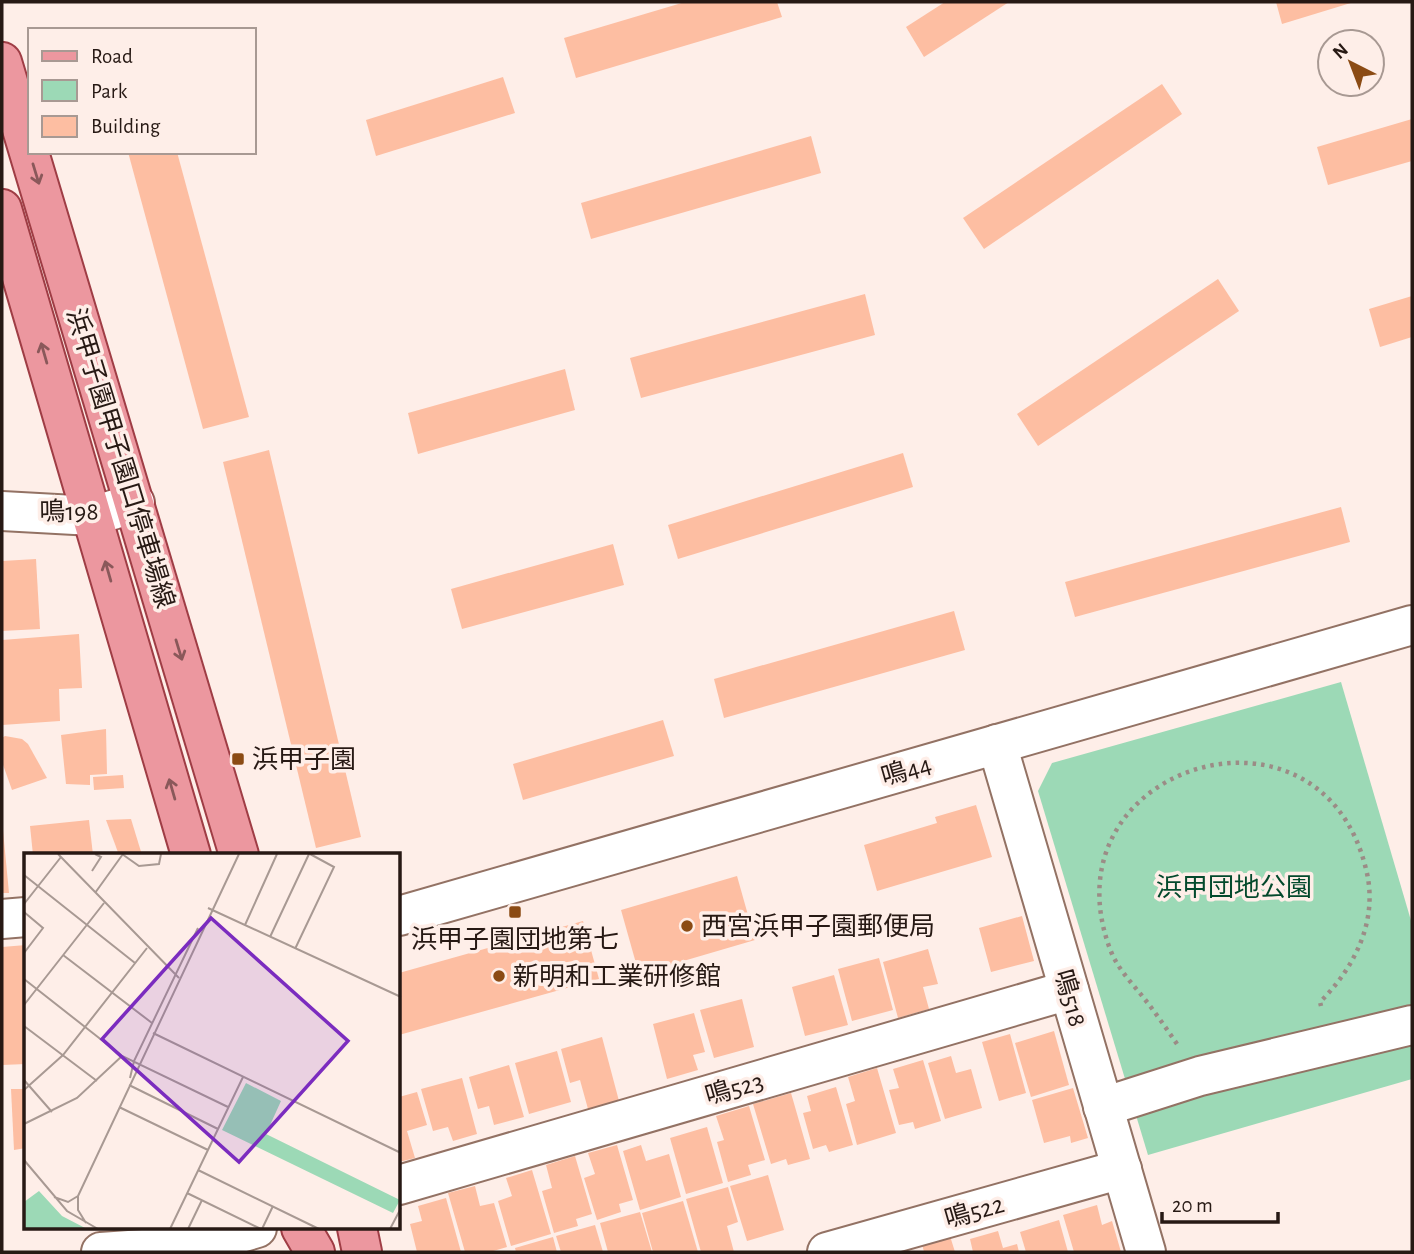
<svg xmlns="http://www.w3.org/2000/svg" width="1414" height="1254" viewBox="0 0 1414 1254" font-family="'Alegreya Sans','Noto Sans JP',sans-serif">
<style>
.green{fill:#9cd9b6}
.building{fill:#fdbea2}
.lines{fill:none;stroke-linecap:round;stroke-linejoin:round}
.minor-casing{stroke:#937264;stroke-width:42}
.major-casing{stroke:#9f3d45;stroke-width:42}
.path{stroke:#9b8c86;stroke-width:4.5;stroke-dasharray:3.5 5;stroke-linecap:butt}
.minor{stroke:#fff;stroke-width:38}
.major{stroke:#ec979f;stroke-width:38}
.oneway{stroke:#8a585a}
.poi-dot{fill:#8b4b14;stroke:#feeee8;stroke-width:2.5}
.labels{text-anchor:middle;stroke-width:7;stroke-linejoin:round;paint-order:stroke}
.street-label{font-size:26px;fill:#271914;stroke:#feeee8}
.poi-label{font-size:26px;fill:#271914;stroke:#feeee8;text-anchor:start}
.park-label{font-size:26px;fill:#03492c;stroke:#feeee8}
.inset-road{fill:none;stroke:#a89993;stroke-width:2}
.view{fill:#7b2cbf;fill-opacity:0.15;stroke:#7b2cbf;stroke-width:3.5}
.inset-edge{fill:none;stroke:#271914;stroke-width:3.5}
</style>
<rect width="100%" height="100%" fill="#feeee8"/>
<!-- green -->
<path class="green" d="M1341,682L1412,924V1079L1148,1155L1038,791L1052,763Z"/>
<!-- building -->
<g class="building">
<path d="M685,2H777L782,17L576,78L564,38Z"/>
<path d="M945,2H1009L924,57L906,27Z"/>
<path d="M1276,2H1354L1282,24Z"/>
<path d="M503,77L515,113L376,156L366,120Z"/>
<path d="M1162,84L1182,114L984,249L963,218Z"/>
<path d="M1412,119V161L1328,185L1317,147Z"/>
<path d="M811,136L821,173L591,239L581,203Z"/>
<path d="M128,152H177L249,417L203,429Z"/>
<path d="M1218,279L1239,311L1038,446L1017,414Z"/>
<path d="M865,294L875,335L641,398L630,358Z"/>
<path d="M1412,296V337L1380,347L1369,309Z"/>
<path d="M565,369L575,410L418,454L408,413Z"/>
<path d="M269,450L361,837L316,848L223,462Z"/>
<path d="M903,453L913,487L678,559L668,525Z"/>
<path d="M1341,507L1350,542L1075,617L1065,582Z"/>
<path d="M613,544L624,585L462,629L451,589Z"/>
<path d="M36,559L40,629L2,631V561Z"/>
<path d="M954,611L965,650L724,718L714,679Z"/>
<path d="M79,634L82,688L59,689L60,721L2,725V640Z"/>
<path d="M663,720L674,756L523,800L513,764Z"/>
<path d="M106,729L107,774L90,775V785L66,784L61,735Z"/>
<path d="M5,736L22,739L28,744L47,778L12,790L2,762V738Z"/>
<path d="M123,775L124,788L94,790L93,777Z"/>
<path d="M976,805L992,857L877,891L864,845L937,823L935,817Z"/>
<path d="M131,819L142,855H119L106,820Z"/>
<path d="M2,820L9,893H2Z"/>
<path d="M89,820L93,855H33L30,826Z"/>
<path d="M737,876L755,940L639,974L621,910Z"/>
<path d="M1022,916L1034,961L991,972L979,928Z"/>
<path d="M583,921L599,979L399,1035V973Z"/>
<path d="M26,945V1064L2,1065V947Z"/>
<path d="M928,949L938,984L923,987L929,1009L898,1018L883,962Z"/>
<path d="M879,958L893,1010L852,1021L838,969Z"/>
<path d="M834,975L848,1025L805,1036L792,987Z"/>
<path d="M742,999L754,1047L714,1058L700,1010Z"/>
<path d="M694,1013L705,1052L693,1055L698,1070L667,1079L653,1024Z"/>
<path d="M1054,1031L1069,1085L1031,1097L1015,1043Z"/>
<path d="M1010,1034L1026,1093L999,1101L982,1042Z"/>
<path d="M602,1037L619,1101L588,1109L580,1080L570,1083L561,1049Z"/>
<path d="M557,1051L571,1102L529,1114L515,1063Z"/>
<path d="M951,1056L956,1073L971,1069L982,1108L945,1119L928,1063Z"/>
<path d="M923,1060L941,1121L915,1129L913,1122L899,1125L889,1090L899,1088L893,1069Z"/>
<path d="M509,1065L524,1117L494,1125L489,1106L478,1109L469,1077Z"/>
<path d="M877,1068L896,1133L857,1145L846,1104L855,1101L848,1077Z"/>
<path d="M462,1078L477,1134L453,1141L448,1127L433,1131L421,1089Z"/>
<path d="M836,1087L853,1145L829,1152L826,1145L813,1149L803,1113L811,1111L807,1096Z"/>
<path d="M1073,1088L1088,1138L1071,1143L1070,1136L1044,1143L1032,1100Z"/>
<path d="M11,1089H26V1148L14,1150Z"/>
<path d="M417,1092L427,1125L407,1131L415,1158L399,1162V1097Z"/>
<path d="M791,1093L810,1159L788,1165L786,1159L771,1164L753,1104Z"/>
<path d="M749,1106L765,1160L748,1165L751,1175L728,1182L717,1142L724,1140L716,1116Z"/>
<path d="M707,1127L723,1183L686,1194L670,1138Z"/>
<path d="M617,1145L633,1200L619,1204L621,1212L597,1220L584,1178L595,1174L588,1153Z"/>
<path d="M641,1145L646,1161L669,1154L681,1197L640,1210L623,1151Z"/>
<path d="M575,1156L592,1214L576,1219L578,1226L554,1233L542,1191L552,1188L546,1165Z"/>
<path d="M532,1170L551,1234L511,1246L498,1201L512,1196L506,1178Z"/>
<path d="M768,1175L784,1230L747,1241L730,1186Z"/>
<path d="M475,1186L480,1206L494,1203L507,1247L490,1252H465L448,1193Z"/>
<path d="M728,1187L738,1222L727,1226L734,1252H701L686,1199Z"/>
<path d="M446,1198L461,1252H417L410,1224L422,1221L418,1206Z"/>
<path d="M683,1201L698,1252H653L642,1213Z"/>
<path d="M1097,1205L1102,1225L1112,1221L1121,1252H1074L1063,1215Z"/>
<path d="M640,1212L652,1252H608L600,1223Z"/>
<path d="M1059,1220L1068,1252H1026L1020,1232Z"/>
<path d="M595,1225L603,1252H561L556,1236Z"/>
<path d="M998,1231L1003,1248L1017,1244L1019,1252H973L970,1239Z"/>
<path d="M950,1236L955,1252H924L922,1244Z"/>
<path d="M553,1237L557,1252H516L515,1248Z"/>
</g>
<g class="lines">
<!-- minor casing -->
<g class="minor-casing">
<g id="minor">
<path d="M2,511L93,516L135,503"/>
<path d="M997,744L1146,1252"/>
<path d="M399,916L1412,625"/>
<path d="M2,919L26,917"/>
<path d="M1103,1107L1200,1076L1412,1025"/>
<path d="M399,1185L1069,990"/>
<path d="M101,1252L200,1245L257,1228"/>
<path d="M827,1252L1122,1169"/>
</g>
</g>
<!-- major casing -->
<g class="major-casing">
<g id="major">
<path d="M2,62L239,855"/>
<path d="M2,209L191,855"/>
<path d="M301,1228L315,1252"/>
<path d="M357,1228L362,1252"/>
</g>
</g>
<!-- path -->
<path class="path" d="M1177,1044C1166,1028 1155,1012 1143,997C1131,982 1117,968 1110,949C1042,766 1320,680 1366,869C1379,920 1355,967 1320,1002L1321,1006"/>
<!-- minor -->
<use href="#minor" class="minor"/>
<!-- major -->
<use href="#major" class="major"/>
</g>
<!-- one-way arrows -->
<defs><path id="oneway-shaft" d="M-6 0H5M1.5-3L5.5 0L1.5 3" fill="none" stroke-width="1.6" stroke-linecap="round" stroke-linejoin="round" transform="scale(1.75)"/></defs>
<g class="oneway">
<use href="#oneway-shaft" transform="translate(36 174) rotate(73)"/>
<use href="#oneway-shaft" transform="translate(44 353) rotate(-106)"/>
<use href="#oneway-shaft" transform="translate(108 571) rotate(-106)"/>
<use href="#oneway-shaft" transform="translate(179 650) rotate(73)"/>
<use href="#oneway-shaft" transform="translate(172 789) rotate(-106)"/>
</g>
<!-- markers -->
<g class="poi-dot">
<rect x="231" y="752" width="14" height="14" rx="3.5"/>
<rect x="508" y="905" width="14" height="14" rx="3.5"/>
<circle cx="687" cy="926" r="7"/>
<circle cx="499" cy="976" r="7"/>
</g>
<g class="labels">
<!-- street labels -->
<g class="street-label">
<text transform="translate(121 458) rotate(73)" y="9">浜甲子園甲子園口停車場線</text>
<text transform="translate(69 511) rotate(-1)" y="9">鳴198</text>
<text transform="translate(906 770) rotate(-16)" y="9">鳴44</text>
<text transform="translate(1071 998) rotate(74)" y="9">鳴518</text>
<text transform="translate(734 1088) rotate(-16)" y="9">鳴523</text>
<text transform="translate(974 1211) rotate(-16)" y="9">鳴522</text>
</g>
<!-- poi labels -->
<g class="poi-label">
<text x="252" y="768">浜甲子園</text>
<text x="701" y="935">西宮浜甲子園郵便局</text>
<text x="515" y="948" text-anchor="middle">浜甲子園団地第七</text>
<text x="513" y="985">新明和工業研修館</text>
</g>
<!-- park labels -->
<g class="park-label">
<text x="1234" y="896">浜甲団地公園</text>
</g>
</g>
<!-- overview -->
<g transform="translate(24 853)">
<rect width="376" height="376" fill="#feeee8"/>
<path d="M222,230L257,248L242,281L376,347L369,360L198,277ZM15,338L38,363L63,376H0V349Z" fill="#9cd9b6"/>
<path class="inset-road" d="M34,1L155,125M98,1L115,13L135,11L137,1M68,18L77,4L71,1M0,22L111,110M71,40L99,1M0,51L37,4M184,55L377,144M0,59L19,75L0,100M221,72L253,1M246,84L285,1M271,96L310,14L286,1M39,102L128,170M0,126L98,203L204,254M0,152L80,50M0,173L73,228M129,180L377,300M106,225L110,208L174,75M0,227L28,259M105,232L194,276M0,237L39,202L123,95M95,254L184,297M0,271L53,245L98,203M0,307L43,358L74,376M174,317L295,376M163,340L237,376M30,344L44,349L54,343M62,370L54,357V343L215,1M146,376L219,224M164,376L178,347M238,376L249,353M366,376L377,355"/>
<path class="view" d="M187,65L324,188L215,309L78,186Z"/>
<rect width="376" height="376" class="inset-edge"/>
</g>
<!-- border -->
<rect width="1414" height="1254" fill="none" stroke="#271914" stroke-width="7"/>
<!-- legend -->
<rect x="28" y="28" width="228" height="126" fill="#feeee8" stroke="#a89993" stroke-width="2"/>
<rect x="42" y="51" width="35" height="10" fill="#ec979f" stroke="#a89993" stroke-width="2"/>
<text x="91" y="63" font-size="21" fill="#271914">Road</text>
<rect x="42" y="80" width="35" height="21" fill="#9cd9b6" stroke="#a89993" stroke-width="2"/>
<text x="91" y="98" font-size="21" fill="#271914">Park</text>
<rect x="42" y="116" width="35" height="21" fill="#fdbea2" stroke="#a89993" stroke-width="2"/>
<text x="91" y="133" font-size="21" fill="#271914">Building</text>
<!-- north arrow -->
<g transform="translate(1351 63) rotate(318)"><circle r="33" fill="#feeee8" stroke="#a89993" stroke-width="2"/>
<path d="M0-5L12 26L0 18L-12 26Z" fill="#8b4b14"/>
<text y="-10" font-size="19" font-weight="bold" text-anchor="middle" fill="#271914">N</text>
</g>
<!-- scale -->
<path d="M1162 1212v10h116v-10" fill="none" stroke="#271914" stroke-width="3.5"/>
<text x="1172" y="1212" font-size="21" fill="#271914" stroke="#feeee8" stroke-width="5" paint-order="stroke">20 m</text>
</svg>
